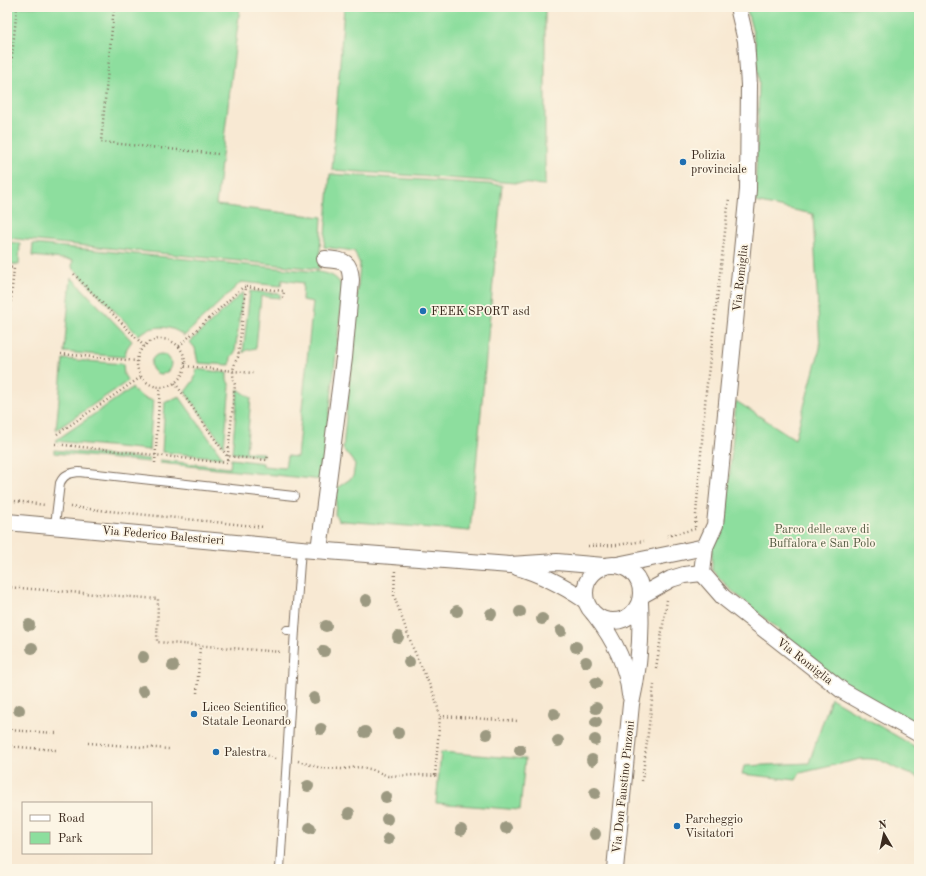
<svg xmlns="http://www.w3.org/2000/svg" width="926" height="876" viewBox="0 0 926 876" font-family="'Old Standard TT',serif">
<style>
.green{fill:#8dde9e;stroke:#64845e}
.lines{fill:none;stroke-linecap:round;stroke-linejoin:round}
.lane-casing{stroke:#7d6d5d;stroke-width:10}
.street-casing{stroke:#7d6d5d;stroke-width:18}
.path{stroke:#7d6d5d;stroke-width:2.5;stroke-dasharray:1 3;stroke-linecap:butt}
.lane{stroke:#fff;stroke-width:8}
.street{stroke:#fff;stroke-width:16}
.tree{fill:#9c9981}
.poi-dot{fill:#1f6fb2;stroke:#fcf5e5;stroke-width:1.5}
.labels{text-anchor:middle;stroke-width:3.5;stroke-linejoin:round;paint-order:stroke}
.poi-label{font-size:12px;fill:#3b2a1e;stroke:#fcf5e5;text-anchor:start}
.street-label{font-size:12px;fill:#3b2a1e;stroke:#fcf5e5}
.park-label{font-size:12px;fill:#50573e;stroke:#fcf5e5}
</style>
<rect width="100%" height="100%" fill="#fcf5e5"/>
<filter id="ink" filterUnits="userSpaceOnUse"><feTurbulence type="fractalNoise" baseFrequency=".025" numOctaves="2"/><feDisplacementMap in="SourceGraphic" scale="8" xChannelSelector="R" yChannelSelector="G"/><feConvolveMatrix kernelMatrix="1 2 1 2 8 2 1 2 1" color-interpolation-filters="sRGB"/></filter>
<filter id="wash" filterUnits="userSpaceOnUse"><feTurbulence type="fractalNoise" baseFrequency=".012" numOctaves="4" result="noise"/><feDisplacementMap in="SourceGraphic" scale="16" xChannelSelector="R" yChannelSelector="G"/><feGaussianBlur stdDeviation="0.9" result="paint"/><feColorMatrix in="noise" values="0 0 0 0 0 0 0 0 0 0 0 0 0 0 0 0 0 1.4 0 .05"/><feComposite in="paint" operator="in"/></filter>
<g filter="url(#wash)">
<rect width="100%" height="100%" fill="#f8e9d3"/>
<!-- green -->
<g class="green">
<path d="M7,7H240L216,205L322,217L319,269L7,238Z"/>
<path d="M344,7H545V185L332,170Z"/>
<path d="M746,7H919V727L847,687L731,590L712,570V547L726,517L736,401L795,439L820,348L813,214L755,202L759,84L755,40Z"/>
<path d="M330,174L502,185L470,531L344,521L338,520L335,514L337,488L353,477L355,464L343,449L360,264L354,251L324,247Z"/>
<path d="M7,242L20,243L19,265L7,263Z"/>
<path d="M33,244L319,272C332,274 340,278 343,291L322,480L160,463V460L230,468L231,459L263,463V466L285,468L287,456L297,457L313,302L302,300L303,283L282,280L281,286L241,282L184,336C171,324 152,325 138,335L72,267L73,260L32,256Z"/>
<path d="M71,277L132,341L127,348L124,357L64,352Z"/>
<path d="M250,291L280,294V298L261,296L256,348L247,350L243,353Z"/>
<path d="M243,292L235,352L231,357L230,365L198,363L195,348L190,342Z"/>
<circle cx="161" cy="364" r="10"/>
<path d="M63,359L123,364L124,375L128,381L56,430Z"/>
<path d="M197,369L227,373V380L230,386L224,446L185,392L194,380Z"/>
<path d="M132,388C137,394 145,400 153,400L149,450L55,441Z"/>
<path d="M238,389L251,398L246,452L263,453V456L232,453Z"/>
<path d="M179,396L223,458L162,452L165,402L169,401Z"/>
<path d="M54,450L149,459V462L54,453Z"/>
<path d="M831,698L919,749V777C914,774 909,775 904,772C885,764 884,758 861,759L800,773L796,780L742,774L744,766L809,763Z"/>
<path d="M441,752L525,759L520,810L436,803Z"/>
</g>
</g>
<g filter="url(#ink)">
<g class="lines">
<!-- lane casing -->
<g class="lane-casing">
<g id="lane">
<path d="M55,525L60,483C64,474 70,473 79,472L294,496"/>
<path d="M287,630H295L301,549"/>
<path d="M280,869L295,630"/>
</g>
</g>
<!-- street casing -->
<g class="street-casing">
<g id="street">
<path d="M738,7L746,41L749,85L748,190L715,525L705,547L702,573L723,597L843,691L919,734"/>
<path d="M7,522L301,549L510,565L557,562L604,566"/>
<path d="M319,550L344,358L351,280C350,259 342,261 325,259"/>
<circle cx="613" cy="593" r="28"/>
<path d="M617,565L705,547"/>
<path d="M517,567C542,574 564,586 585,600"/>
<path d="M642,595L671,579L684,575L702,573"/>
<path d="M595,615C614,639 627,664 630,695"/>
<path d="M615,869L631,704C639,669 642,639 640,603"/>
</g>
</g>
<!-- path -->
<g class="path">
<path d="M114,7L101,142L218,154"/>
<path d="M7,106L17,7"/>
<path d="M7,267L14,268L7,338"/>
<path d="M74,274L144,346"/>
<path d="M246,287L284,291L283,298"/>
<circle cx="161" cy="363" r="24"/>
<path d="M61,354L137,361"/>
<path d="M185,366L253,373"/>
<path d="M175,383L227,456L267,460L268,454"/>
<path d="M57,434L141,377"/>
<path d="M55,444L227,463L235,385C232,374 232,367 238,357L246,287H243L178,347"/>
<path d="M155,463L160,387"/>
<path d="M7,500L45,505"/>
<path d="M70,507L264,527"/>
<path d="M695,527L706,392L729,198"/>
<path d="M667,536L695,529"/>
<path d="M588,546L617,545L644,541"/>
<path d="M395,571L394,596L413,648L435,697L440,716L435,776"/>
<path d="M7,587L158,599L157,642L281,652"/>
<path d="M656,668L667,600"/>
<path d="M197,693L200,646"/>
<path d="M440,716L518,721"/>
<path d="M7,730L57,733"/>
<path d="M88,743L169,749"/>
<path d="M7,746L56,750"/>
<path d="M263,754L275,759"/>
<path d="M298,761L321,768L342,769L359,767L370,769L388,776L421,775L439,776"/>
<path d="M642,781L654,685"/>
</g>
<!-- lane -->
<use href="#lane" class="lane"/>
<!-- street -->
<use href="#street" class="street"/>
</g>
<!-- trees -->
<g class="tree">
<circle cx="366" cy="600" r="6"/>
<circle cx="457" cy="611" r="6"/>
<circle cx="520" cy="612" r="6"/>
<circle cx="491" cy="614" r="6"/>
<circle cx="542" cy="619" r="6"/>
<circle cx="29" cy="625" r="6"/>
<circle cx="326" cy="626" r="6"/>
<circle cx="561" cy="631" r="6"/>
<circle cx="398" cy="637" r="6"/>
<circle cx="576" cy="647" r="6"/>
<circle cx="32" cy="648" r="6"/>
<circle cx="324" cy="651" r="6"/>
<circle cx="143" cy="657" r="6"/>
<circle cx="409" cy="662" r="6"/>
<circle cx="586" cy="662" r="6"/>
<circle cx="173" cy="666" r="6"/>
<circle cx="596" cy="683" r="6"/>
<circle cx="143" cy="691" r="6"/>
<circle cx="314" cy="698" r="6"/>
<circle cx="596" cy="708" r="6"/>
<circle cx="19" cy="710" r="6"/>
<circle cx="554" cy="714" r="6"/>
<circle cx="596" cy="722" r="6"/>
<circle cx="321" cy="729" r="6"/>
<circle cx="365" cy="732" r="6"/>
<circle cx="398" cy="733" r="6"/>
<circle cx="487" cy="734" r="6"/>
<circle cx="595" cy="740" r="6"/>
<circle cx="558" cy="741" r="6"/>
<circle cx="520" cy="750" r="6"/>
<circle cx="592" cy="760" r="6"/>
<circle cx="308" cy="786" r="6"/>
<circle cx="595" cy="793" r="6"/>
<circle cx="386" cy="797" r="6"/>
<circle cx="349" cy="813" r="6"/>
<circle cx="387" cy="819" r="6"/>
<circle cx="310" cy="828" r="6"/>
<circle cx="506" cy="828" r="6"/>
<circle cx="461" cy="830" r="6"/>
<circle cx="595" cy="834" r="6"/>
<circle cx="388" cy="839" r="6"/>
</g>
</g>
<!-- markers -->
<g class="poi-dot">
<circle cx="683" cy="162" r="4"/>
<circle cx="423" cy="311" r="4"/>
<circle cx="194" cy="714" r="4"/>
<circle cx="216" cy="752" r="4"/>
<circle cx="677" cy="826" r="4"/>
</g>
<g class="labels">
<!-- poi labels -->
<g class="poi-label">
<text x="691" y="159">Polizia<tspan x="691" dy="14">provinciale</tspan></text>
<text x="431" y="315">FEEK SPORT asd</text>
<text x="202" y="711">Liceo Scientifico<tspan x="202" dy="14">Statale Leonardo</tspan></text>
<text x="224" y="756">Palestra</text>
<text x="685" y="823">Parcheggio<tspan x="685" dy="14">Visitatori</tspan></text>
</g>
<!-- street labels -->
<g class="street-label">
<text transform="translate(740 278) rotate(-84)" y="4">Via Romiglia</text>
<text transform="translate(163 535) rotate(5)" y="4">Via Federico Balestrieri</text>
<text transform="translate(805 661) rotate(38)" y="4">Via Romiglia</text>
<text transform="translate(623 787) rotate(-84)" y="4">Via Don Faustino Pinzoni</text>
</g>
<!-- park labels -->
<g class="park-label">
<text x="822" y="533">Parco delle cave di<tspan x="822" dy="14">Buffalora e San Polo</tspan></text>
</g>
</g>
<!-- margin -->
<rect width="926" height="876" fill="none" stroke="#fcf5e5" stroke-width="24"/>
<!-- legend -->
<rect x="22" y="802" width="130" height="52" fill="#fcf5e5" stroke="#afa495"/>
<rect x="30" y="815" width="20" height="6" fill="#ffffff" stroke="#afa495"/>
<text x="58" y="822" font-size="12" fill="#3b2a1e">Road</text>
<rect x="30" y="832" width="20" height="12" fill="#8dde9e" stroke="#afa495"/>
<text x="58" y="842" font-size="12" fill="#3b2a1e">Park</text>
<!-- north arrow -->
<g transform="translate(884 834) rotate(351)" stroke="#fcf5e5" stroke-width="3" paint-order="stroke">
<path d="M0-3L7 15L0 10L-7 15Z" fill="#3b2a1e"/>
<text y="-6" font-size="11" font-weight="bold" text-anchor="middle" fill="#3b2a1e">N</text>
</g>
</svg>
